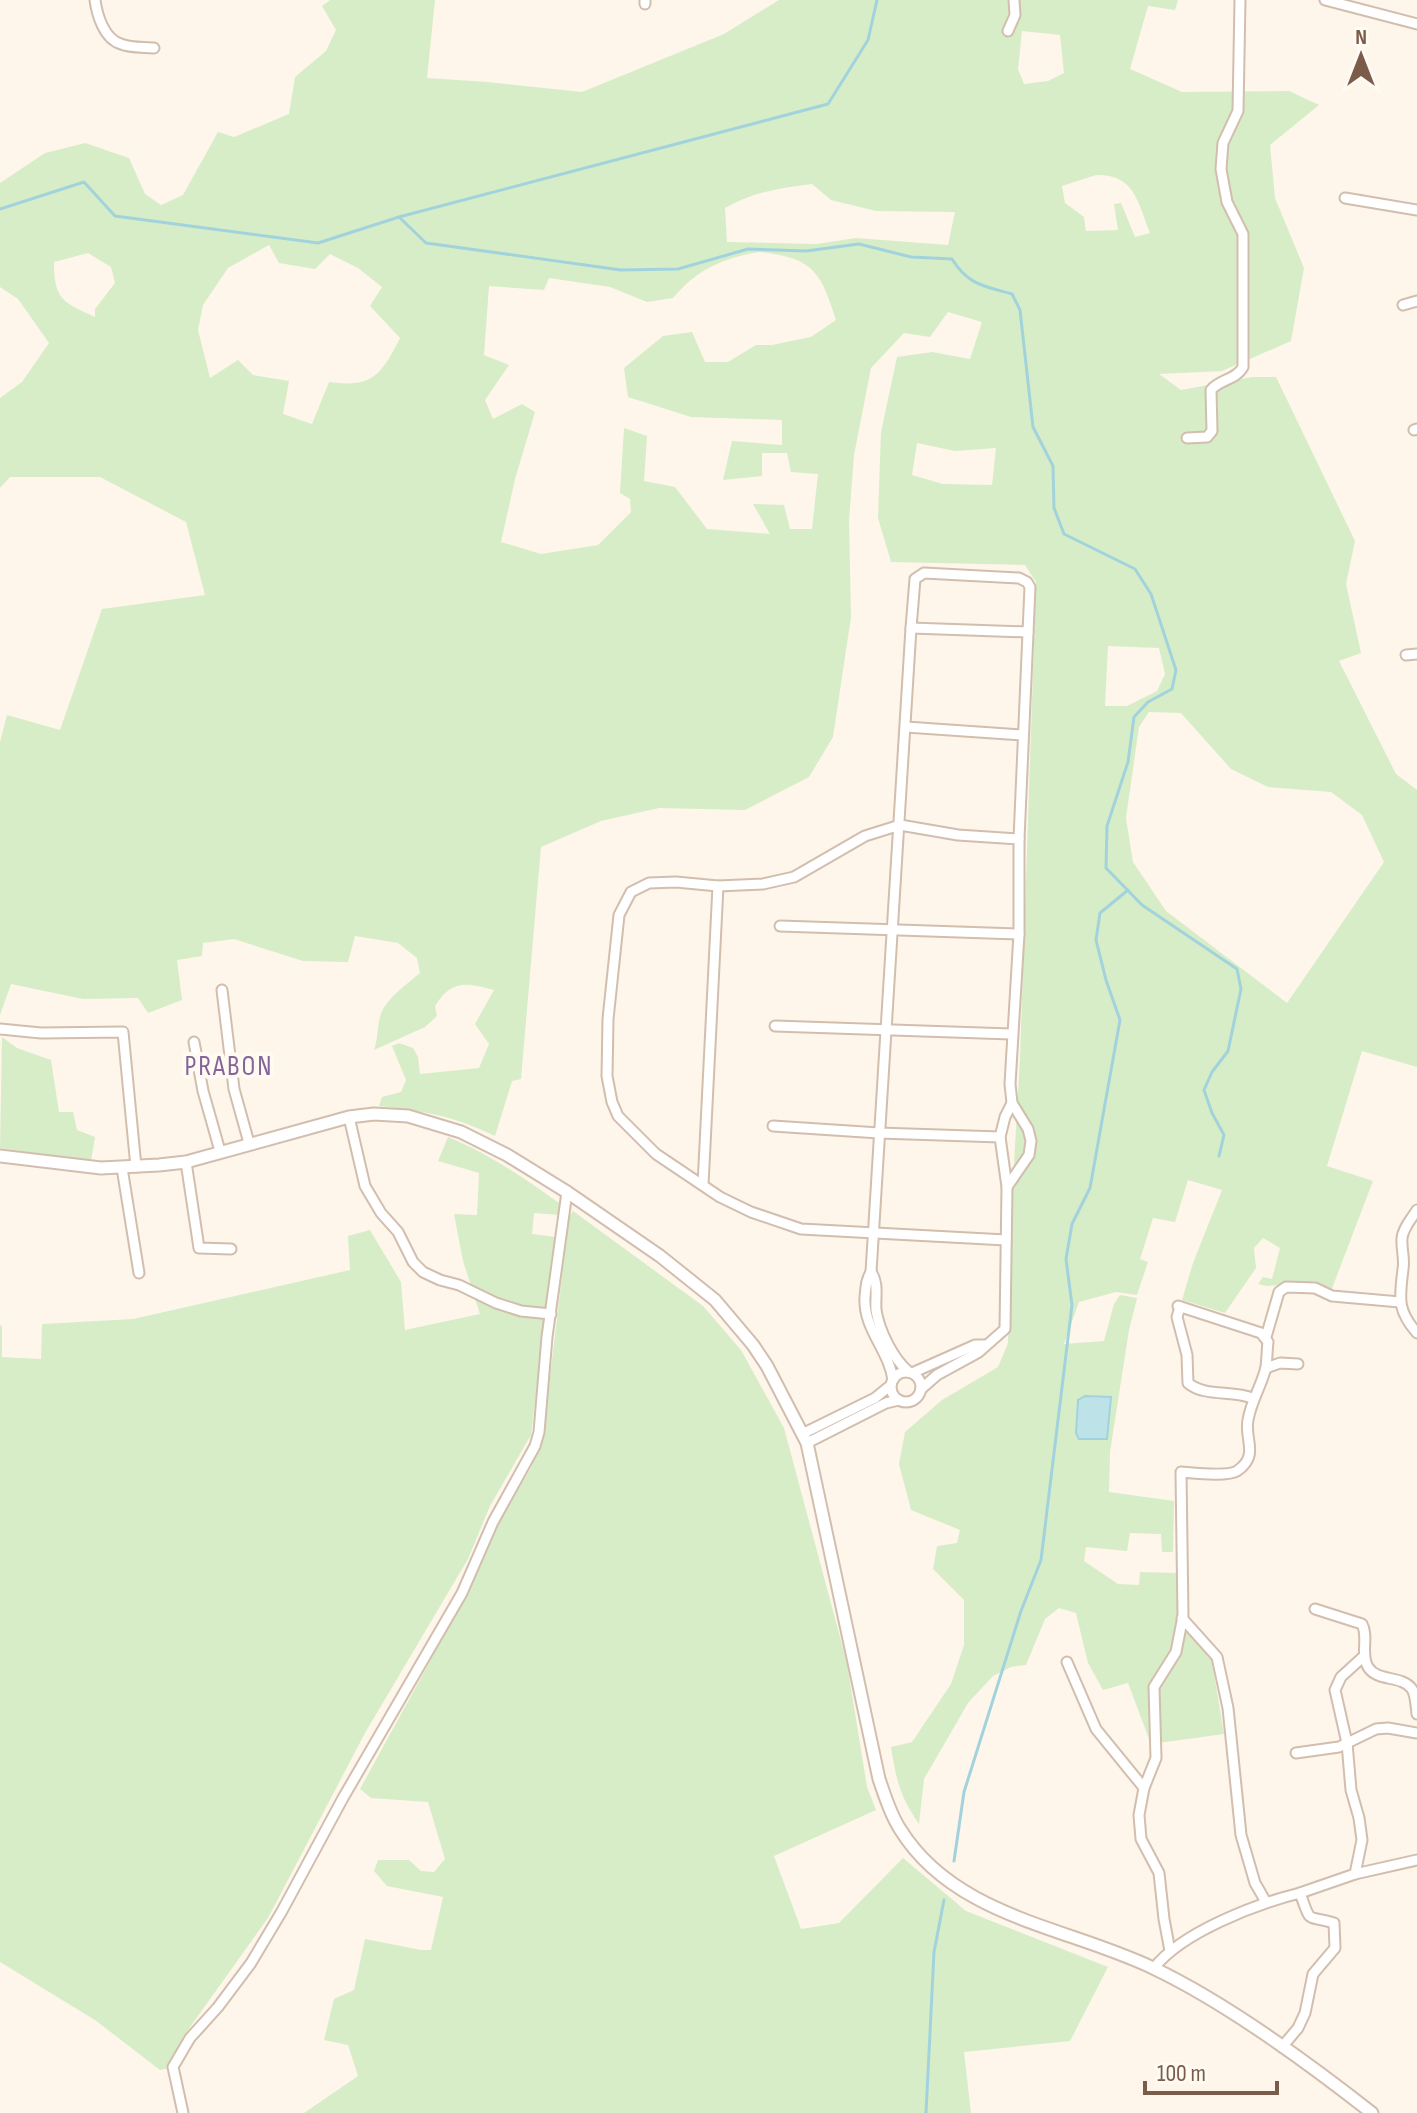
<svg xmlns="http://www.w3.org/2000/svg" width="1417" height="2113" viewBox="0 0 1417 2113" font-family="'Sofia Sans Condensed',sans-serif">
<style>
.green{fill:#d7edc7;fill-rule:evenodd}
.water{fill:#bde3e9;stroke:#a2d3dc;stroke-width:2}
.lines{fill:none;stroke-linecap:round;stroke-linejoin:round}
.stream{stroke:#a2d3dc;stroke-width:3}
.minor-casing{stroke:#d2beae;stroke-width:13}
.tertiary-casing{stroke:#d2beae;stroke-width:15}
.minor{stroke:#fff;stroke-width:9}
.tertiary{stroke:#fff;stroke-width:11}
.labels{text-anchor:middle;stroke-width:8;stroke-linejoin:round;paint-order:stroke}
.quarter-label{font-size:28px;letter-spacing:2px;fill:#856497;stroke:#fffaf2}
</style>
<rect width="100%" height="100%" fill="#fef6eb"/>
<!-- green -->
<g class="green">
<path d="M330,0H435L427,78L487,82L582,92L724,34L779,0H1178L1175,10L1148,6L1130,69L1182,92L1289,91L1319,105L1270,145L1275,198L1304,268L1291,341L1222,371L1159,374L1181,390L1252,377H1276L1355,541L1346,584L1361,653L1339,661L1396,774L1417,790V1067L1362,1051L1327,1166L1373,1181L1331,1291L1310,1283L1267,1286L1258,1284L1263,1277L1272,1279L1280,1248L1263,1238L1254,1248L1256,1268L1225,1313L1182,1300L1193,1263L1222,1190L1188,1180L1175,1222L1153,1218L1140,1259L1148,1262L1137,1295L1116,1292L1079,1302L1064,1344L1104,1341L1114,1304L1120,1295L1137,1298L1129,1330L1110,1452L1109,1492L1174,1501L1173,1552H1162L1161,1534L1130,1533L1127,1551L1086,1547L1084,1561L1118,1584L1139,1585L1140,1572L1179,1573V1614L1200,1640L1212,1661L1224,1734L1151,1744L1128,1683L1103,1690L1088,1663L1076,1613L1059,1608L1045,1619L1026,1665L1011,1667L993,1676L968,1703L924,1779L919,1824C900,1797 896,1779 891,1747L912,1742L951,1684L964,1645V1600L933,1569L937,1546L957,1543L960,1530L911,1510L899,1464L905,1432L942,1400L998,1367L1008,1343L1011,1216L1020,1058L1036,582L1025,565L891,562L878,518L881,432L897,357L932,352L970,359L982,322L948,312L930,337L904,333L871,368L854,455L849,520L851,617L833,737L809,777L745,810L659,808L601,821L541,847L521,1079L512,1081L495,1136C451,1115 427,1112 379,1106L382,1097L401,1092L406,1080L392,1046L399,1043L413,1048L418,1057L420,1074L479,1068L489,1044L475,1024L494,990C467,983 452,979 435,1006L437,1016L425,1027L374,1050C378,1039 377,1028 380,1017C384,1000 407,984 420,973L417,958L398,943L355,936L348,962L303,961L234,939L203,943L202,956L177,960L182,1000L148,1013L138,998L83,999L11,984L0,1015V742L7,715L60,730L102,609L205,595L186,522L100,477H10L0,488V398L22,382L49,343L18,299L0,287V183L45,153L85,143L129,158L145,194L161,205L183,195L218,132L234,137L289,114L295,77L326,51L336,30L322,6ZM1022,31L1060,35L1064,73L1048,81L1024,84L1018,69ZM1096,175C1135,174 1138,203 1150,233L1135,237L1121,203L1114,204L1118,230L1086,231L1084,217L1065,203L1062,186ZM812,184L831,200L876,211L955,212L948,245L856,238L816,244L727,242L725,208C752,192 781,188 812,184ZM269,245L279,263L315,269L330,254L358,268L382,287L370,306L400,338C381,375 373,388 329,382L312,424L283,414L289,381L253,375L238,360L210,378L198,330L203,305L228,268ZM759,252C813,258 820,270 836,320L811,337L772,345H756L728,362H705L692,332L663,336L624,368L628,397L691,417L782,420V445L732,441L723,480L762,476V453H787L791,472L818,474L812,529H790L784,505L753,504L770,534L707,529L675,487L644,481L647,436L624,428L620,493L630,499L631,512L598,545L541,554L501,542L515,479L535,412L522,404L493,419L485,400L509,365L484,355L489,286L544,290L549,278L610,287L647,302L673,298C696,270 723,258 759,252ZM88,253L111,267L115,283L95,309V317C63,302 54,300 54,262ZM917,443L955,451L996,448L992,485L943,484L912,475ZM1108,646L1159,648L1165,674L1157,691L1127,706H1105ZM1149,712L1181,713L1231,769L1268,787L1331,792L1362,815L1384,862L1287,1003L1166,911L1133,862L1126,818L1139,727Z"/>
<path d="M2,1037L17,1048L51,1060L59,1112H73L77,1130L95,1137L91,1161L0,1148Z"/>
<path d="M448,1137C490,1154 525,1179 562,1205L559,1215L534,1213L532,1234L556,1237L531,1435L490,1506L468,1559L365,1733L268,1918L183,2037L169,2068L160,2070L95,2020L0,1962V1326L2,1325V1357L41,1359L42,1324L133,1319L350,1270L348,1236L370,1230L401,1282L405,1330L480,1314L463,1261L454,1214L477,1215L479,1173L438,1161Z"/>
<path d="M573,1211L703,1306L741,1350L784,1428L847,1663L867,1787L876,1810L774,1856L801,1929L839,1923L903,1858L966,1911L1108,1967L1070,2041L964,2052L971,2113H304L358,2076L348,2045L324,2040L334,1999L354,1990L365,1939L421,1950H431L443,1897L387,1886L374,1871L378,1860H409L421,1871L434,1872L445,1859L428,1802L371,1798L360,1789L458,1610L504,1512L531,1468L544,1428L569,1217Z"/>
</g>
<!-- water -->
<path class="water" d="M1085,1396L1111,1397L1107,1439H1079L1076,1433L1078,1400Z"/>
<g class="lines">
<!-- stream -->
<g class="stream">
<path d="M0,209L84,182L115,216L318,243L399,217L828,104L868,40L877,0"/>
<path d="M399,217L426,243L621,270L678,269L748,249L806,251L859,244L911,257L952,259C968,285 984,286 1012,294L1020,310L1033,427L1053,466L1054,508L1064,534L1135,569L1151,594L1176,670L1172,689L1148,702L1134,717L1128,762L1107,826L1106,868L1142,905L1237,969L1241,989L1228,1051L1212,1072L1204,1090L1212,1113L1224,1135L1219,1156"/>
<path d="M954,1861L964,1792L1021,1611L1041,1560L1072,1305L1066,1259L1072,1224L1090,1188L1120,1020L1106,980L1096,940L1100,913L1128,890"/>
<path d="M926,2113L934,1952L944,1900"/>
</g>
<!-- minor casing -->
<g class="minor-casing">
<g id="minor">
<path d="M95,0C97,15 104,39 121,44C130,48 144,47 154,48"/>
<path d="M1325,0L1417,24"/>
<path d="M645,4V0"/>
<path d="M1008,31L1015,15L1014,0"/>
<path d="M1345,198L1417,210"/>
<path d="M1403,305L1417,301"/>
<path d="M1414,430L1417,429"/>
<path d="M1187,438L1207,437L1212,431L1211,390C1220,379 1236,380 1243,367V234L1227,202L1221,169L1223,143L1238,111L1240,0"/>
<path d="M911,628L1028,632"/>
<path d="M1406,655L1417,654"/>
<path d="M906,727L1022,735"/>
<path d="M780,926L1019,934"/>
<path d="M222,990L234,1089L249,1143"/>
<path d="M775,1026L1011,1034"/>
<path d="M0,1029L41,1033L123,1032L136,1167"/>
<path d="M194,1042L203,1091L220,1151"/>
<path d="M349,1117L365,1186L381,1213L398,1232L413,1262L423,1272L440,1280L459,1285L496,1303L521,1311L551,1314"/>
<path d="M773,1126L879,1133L1000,1137"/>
<path d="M186,1162L199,1248L231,1249"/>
<path d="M122,1168L139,1273"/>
<path d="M703,1185L718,886"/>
<path d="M1417,1210C1412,1218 1403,1228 1402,1238C1401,1248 1405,1259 1403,1269C1400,1297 1396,1309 1417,1333"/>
<path d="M1006,1240L801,1229L751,1212L720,1197L656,1154L618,1116L612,1102L607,1076L608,1019L619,915L631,892L649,883L676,882L718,886L763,884L794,877L865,836L900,825L958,835L1019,839V934L1010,1084L1012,1103L1028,1129L1031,1141L1029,1155L1007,1187"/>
<path d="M871,1272C879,1283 875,1297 876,1310C879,1330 893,1359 909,1372"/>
<path d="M1180,1307L1177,1317L1187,1355L1188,1383C1204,1397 1233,1390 1252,1398"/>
<path d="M1266,1337L1279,1292L1286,1287L1315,1288L1332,1296L1400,1302"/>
<path d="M1266,1368L1280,1363L1298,1364"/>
<circle cx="906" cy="1387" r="15"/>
<path d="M912,1373L975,1345H984"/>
<path d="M893,1380C889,1350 863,1329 865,1297C866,1287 866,1280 871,1272L911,628L915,579L924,573L1019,578L1027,582L1030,587L1019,839"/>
<path d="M921,1389L937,1375L979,1352L1005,1329L1007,1187L1000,1137L1005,1117L1012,1103"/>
<path d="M802,1434L875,1398L891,1385"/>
<path d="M807,1443L886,1403L899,1400"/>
<path d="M1315,1609L1362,1624C1369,1637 1360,1654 1368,1667C1377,1682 1402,1675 1412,1689C1416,1696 1416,1706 1417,1714"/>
<path d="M1182,1618L1217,1657L1228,1708L1241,1835L1255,1883L1266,1902"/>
<path d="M1067,1662L1096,1729L1144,1788"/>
<path d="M1296,1753L1339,1747L1376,1729L1388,1728L1417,1733"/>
<path d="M1355,1874L1362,1840L1359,1818L1351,1790L1347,1743L1335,1690L1341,1677L1364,1656"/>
<path d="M1300,1893L1355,1874L1417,1860"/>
<path d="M1170,1951L1164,1919L1159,1873L1141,1839L1139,1815L1144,1788L1156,1758L1154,1687L1176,1652L1183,1616L1181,1472C1194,1473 1227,1477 1237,1471C1260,1455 1244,1440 1248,1420C1251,1401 1262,1385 1266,1367C1267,1359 1267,1350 1268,1342L1261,1333L1178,1306"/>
<path d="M1154,1968C1182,1932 1256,1904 1300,1893C1312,1926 1305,1914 1334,1923L1335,1948L1313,1974L1305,2013L1298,2028L1282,2047"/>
<path d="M183,2113L173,2067L190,2038L218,2007L251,1963L282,1911L343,1798L462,1593L493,1522L535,1446L539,1432L547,1337L567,1192"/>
</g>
</g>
<!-- tertiary casing -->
<g class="tertiary-casing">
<path id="tertiary" d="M0,1156L101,1168L159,1165L186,1162L349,1117L374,1114L408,1116L461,1132L507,1155L567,1192L660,1256L715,1300L753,1345L767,1366L807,1443L879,1779C885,1796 890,1814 900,1829C954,1917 1068,1927 1153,1968C1227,2003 1307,2062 1372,2113"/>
</g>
<!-- minor -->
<use href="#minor" class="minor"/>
<!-- tertiary -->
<use href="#tertiary" class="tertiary"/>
</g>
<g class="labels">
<!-- quarter labels -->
<g class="quarter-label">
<text x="229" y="1075">PRABON</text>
</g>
</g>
<!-- north arrow -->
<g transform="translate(1361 56)" stroke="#fffaf2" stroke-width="6" paint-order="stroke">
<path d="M0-6L14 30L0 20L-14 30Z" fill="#7b5c4b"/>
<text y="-12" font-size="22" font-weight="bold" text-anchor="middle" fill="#7b5c4b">N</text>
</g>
<!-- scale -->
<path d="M1145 2081v12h132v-12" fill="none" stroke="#7b5c4b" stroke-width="4"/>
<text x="1157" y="2081" font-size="24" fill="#7b5c4b" stroke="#fffaf2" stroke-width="6" paint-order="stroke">100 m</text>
</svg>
